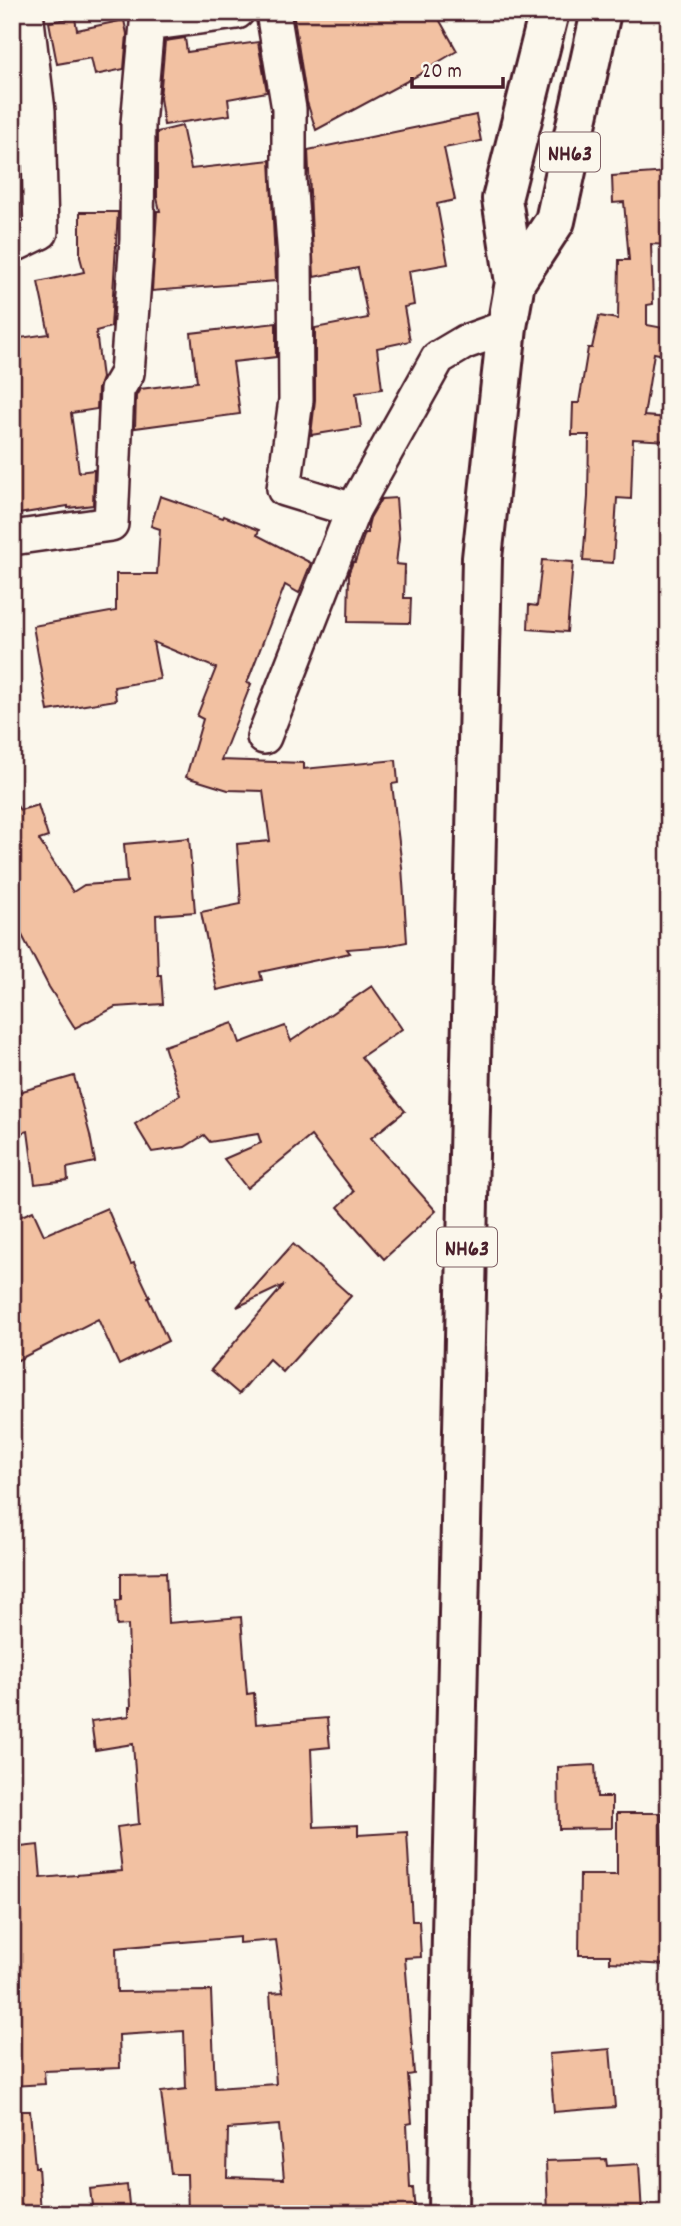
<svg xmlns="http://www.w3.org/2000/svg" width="681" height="2226" viewBox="0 0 681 2226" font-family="Dekko,sans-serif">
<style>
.building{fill:#f2c1a2;stroke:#4a1f2b;stroke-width:2;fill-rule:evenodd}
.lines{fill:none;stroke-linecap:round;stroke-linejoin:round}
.street-casing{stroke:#4a1f2b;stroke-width:38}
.highway-casing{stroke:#4a1f2b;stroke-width:44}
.street{stroke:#fbf7ec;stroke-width:33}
.highway{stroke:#fbf7ec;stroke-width:38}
.labels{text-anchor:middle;stroke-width:7;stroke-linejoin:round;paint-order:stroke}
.shield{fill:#fbf7ec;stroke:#7f6065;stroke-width:2}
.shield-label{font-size:23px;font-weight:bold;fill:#4a1f2b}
</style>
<rect width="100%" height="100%" fill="#fbf7ec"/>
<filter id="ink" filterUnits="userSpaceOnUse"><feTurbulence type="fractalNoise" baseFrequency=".0143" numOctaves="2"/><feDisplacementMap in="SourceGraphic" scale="14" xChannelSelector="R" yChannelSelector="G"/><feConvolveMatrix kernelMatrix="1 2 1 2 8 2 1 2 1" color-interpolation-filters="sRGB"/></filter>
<g filter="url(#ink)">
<!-- building -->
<g class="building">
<path d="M293,12H435L457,51L425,70L426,71L316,130L307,102Z"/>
<path d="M75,18L77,30L124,20L127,34L124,69L95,75L91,58L57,64L49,22Z"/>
<path d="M185,38L187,52L258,42L267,92L228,99L230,115L164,125L160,98L165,41Z"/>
<path d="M476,115L481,141L444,148L455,200L437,204L448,264L409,271L414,305L404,307L410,341L377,348L382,389L356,393L361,427L311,435L315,400V328L368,318L358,268L314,277L308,150Z"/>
<path d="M182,126L191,169L270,160L276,281L152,291L157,211H160L157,198V132Z"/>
<path d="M669,172V245L651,244L653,304L647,305V325L669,329V356L654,353L644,416L669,418V441L633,439L631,499L617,498L613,563L583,561L588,497L589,435H572L573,403H579L588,348H592L599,316L618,319L619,260H629L624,202L613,203L612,176Z"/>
<path d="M80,212H118L111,327L96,331L102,378L98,389L97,409L71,413L79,472L94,470L93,505L68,508V506L12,515V339L49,334L38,282L84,272L80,257Z"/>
<path d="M276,323V357L233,362L240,414L135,428L136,396L140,389L197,382L191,333Z"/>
<path d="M160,496L223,518L224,516L259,530L257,535L311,563L299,593L285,585L247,683L251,684L221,760L304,763V769L396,760L398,783L392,784L402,867L407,942L386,946L347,949L350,953L260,972L262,980L217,990L201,912L241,904L237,844L270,841L263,791L228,790L186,777L203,719L197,716L216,668L153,642L160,679L114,687L116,700L48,711L33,626L116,611V574H157L160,529L151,526Z"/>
<path d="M396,498L399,538L396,564L405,565L404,598H411L410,623L348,622L349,572L353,562H355L365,533H368V526L370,518L381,499Z"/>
<path d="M542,560L573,562L567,632L528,629L529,605L537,606Z"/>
<path d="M12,799L20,810L38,805L48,837L39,840L73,892L84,885L127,882L124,844L189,838L195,912L156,915L158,975H161L163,1004L115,1007L75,1028L49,987L12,916Z"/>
<path d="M372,986L402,1029L361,1057L405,1111L371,1138L436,1211L384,1259L338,1207L354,1192L311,1136L247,1188L224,1159L261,1143L258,1134L210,1142L204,1135L185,1147L152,1152L135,1124L180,1095L164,1046L233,1023L240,1043L285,1026L291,1041Z"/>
<path d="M74,1076L90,1135L95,1162L67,1168L68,1180L35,1184L28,1131L12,1135V1094Z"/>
<path d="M107,1208L131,1264L134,1263L150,1297L148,1298L168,1341L119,1365L98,1319L12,1363V1220L33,1211L44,1235Z"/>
<path d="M293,1244L351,1296L283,1372L269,1359L239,1394L211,1370L284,1285L237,1307Z"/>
<path d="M166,1572L168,1623L241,1617L247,1694L254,1693L256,1724L327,1718L330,1747L311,1749L314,1827L358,1825V1835L407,1832L412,1921H419L421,1957L405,1958L414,2074L408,2075L412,2123L407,2124L410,2188H413L415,2214H188L187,2174H171L161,2092L186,2089L184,2031L119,2035L120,2068L44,2071L45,2084L12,2086V1848L38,1845L41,1878L122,1871L117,1827L139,1824L133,1744L95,1750L91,1721L129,1716V1707H131L128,1625L117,1626L116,1601L121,1600V1573ZM239,1937V1943L276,1940L283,1992L270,1993L276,2084L215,2088L211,1991L117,1992L116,1948ZM279,2125L284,2179L227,2177L228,2129Z"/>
<path d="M595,1765L597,1797H612V1828L559,1829L558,1767Z"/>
<path d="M617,1813H661L662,1882H665L666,1928H669V1965L610,1962V1955H579L580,1875H617Z"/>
<path d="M610,2049L615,2107L554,2112L549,2054Z"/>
<path d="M12,2111H30L35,2167H38L41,2214H12Z"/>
<path d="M606,2159L607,2166L639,2164L642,2214H548L546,2161Z"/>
<path d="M127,2185L130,2214H93L90,2189Z"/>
</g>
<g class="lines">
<!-- street casing -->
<g class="street-casing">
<g id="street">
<path d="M273,12L289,109V178L295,258L296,400L284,489L353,510"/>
<path d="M12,246L41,232L38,111L26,12"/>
<path d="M12,538L111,524L117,390L127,373L137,240L138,124L147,24L237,12"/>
<path d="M264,737L353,510L438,358L465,342L507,327"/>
</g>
</g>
<!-- highway casing -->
<g class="highway-casing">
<g id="highway">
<path d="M515,282L555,221L601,12"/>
<path d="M448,2214L450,2027L482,558L507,327L515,282L502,199L549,12"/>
</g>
</g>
<!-- street -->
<use href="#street" class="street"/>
<!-- highway -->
<use href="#highway" class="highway"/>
</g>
</g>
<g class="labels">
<!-- shield labels -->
<g class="shield">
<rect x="540" y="132.5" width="60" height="39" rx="5"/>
<rect x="437" y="1227.5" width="60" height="39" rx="5"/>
</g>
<g class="shield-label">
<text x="570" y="160">NH63</text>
<text x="467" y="1255">NH63</text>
</g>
</g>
<!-- margin -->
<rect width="681" height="2226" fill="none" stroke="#fbf7ec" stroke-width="42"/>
<rect x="21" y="21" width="639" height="2184" fill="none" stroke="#4a1f2b" stroke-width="2.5" filter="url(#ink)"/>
<!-- scale -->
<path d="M412 77v10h91v-10" fill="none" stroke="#4a1f2b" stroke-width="3.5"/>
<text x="422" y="77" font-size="21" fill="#4a1f2b" stroke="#fbf7ec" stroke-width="5" paint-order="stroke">20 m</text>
</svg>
